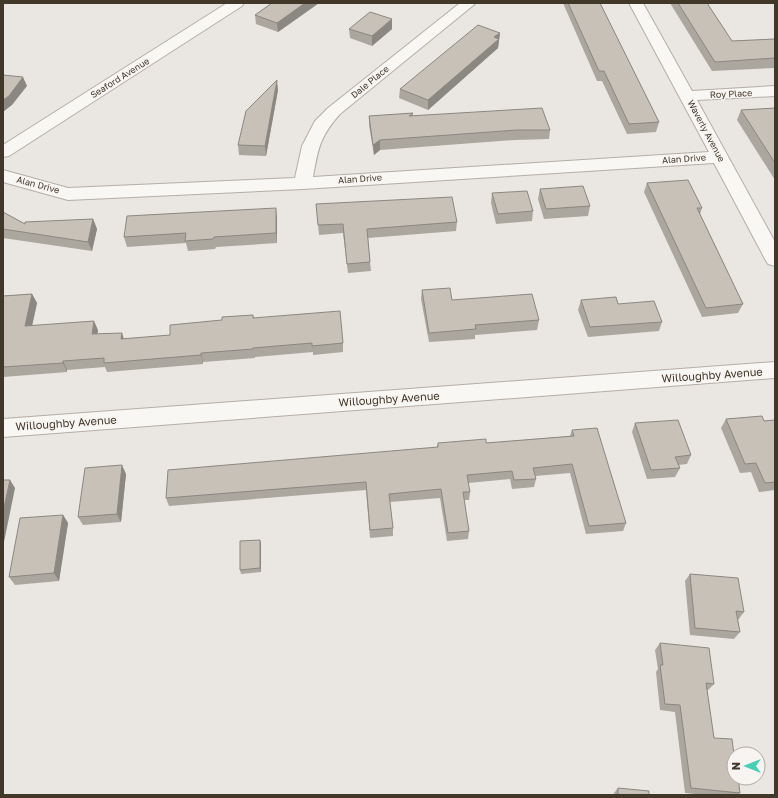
<svg xmlns="http://www.w3.org/2000/svg" width="778" height="798" viewBox="0 0 778 798" font-family="'Golos Text',sans-serif">
<style>
.lines{fill:none;stroke-linecap:round;stroke-linejoin:round}
.minor-casing{stroke:#b4aea6;stroke-width:2}
.minor{fill:#f8f7f4;fill-rule:evenodd}
.wall{fill:#aba69e}
.shaded-wall{fill:#8b8781}
.building{fill:#c7c1b8;stroke:#8b8781}
.labels{text-anchor:middle;stroke-width:3;stroke-linejoin:round;paint-order:stroke}
.far-street-label{font-size:9px;fill:#423829;stroke:#f7f4f1}
.street-label{font-size:11px;fill:#423829;stroke:#f7f4f1}
</style>
<rect width="100%" height="100%" fill="#eae6e1"/>
<g class="lines">
<!-- minor casing -->
<g class="minor-casing">
<g id="minor">
<path d="M227,3H244L242,6L9,156L3,157V145Z"/>
<path d="M460,3H476L340,114C320,136 318,149 313,177L709,152L629,3H643L692,91L775,86V96L697,100L775,242V266L768,264L765,259L714,163L303,189L68,200L3,182V170L68,188L295,178L302,146L315,121L328,108Z"/>
<path d="M775,362V378L3,437V419Z"/>
</g>
</g>
<!-- minor -->
<use href="#minor" class="minor"/>
</g>
<!-- wall -->
<g class="wall">
<path d="M272,3H319L278,32L256,24L255,15Z"/>
<path d="M563,3H600L659,122L656,132L627,134L602,81H597Z"/>
<path d="M670,3H707L732,41L775,39V68L712,71Z"/>
<path d="M392,19V29L372,46L350,38L349,29Z"/>
<path d="M500,33L498,48L428,110L399,98L400,89Z"/>
<path d="M278,90L266,156L239,155L238,145Z"/>
<path d="M775,108V180L737,120L741,110Z"/>
<path d="M413,113V116L550,130L549,139L515,140L380,150L374,155L369,125V116Z"/>
<path d="M647,183L702,208L700,214L743,304L738,313L702,317L644,192Z"/>
<path d="M540,189L590,206L588,216L544,219L538,199Z"/>
<path d="M492,193L533,211L532,221L496,224L491,203Z"/>
<path d="M316,204L457,222L456,231L368,238L370,262L371,271L348,273L343,233L319,235Z"/>
<path d="M3,212L25,224L93,219L97,229L92,251L3,238Z"/>
<path d="M277,218V243L216,247L215,249L188,251L186,243L127,247L124,237Z"/>
<path d="M422,290L452,300L539,320L537,330L475,335V339L429,342L421,299Z"/>
<path d="M32,294L37,303L32,326L98,330L97,334L124,339L170,335L222,320L253,315L254,318L343,343V352L313,355V352L255,357V358L203,362V364L107,372L105,367L67,370V372L3,377V296Z"/>
<path d="M581,300L618,304L662,322L659,331L588,337L578,310Z"/>
<path d="M726,419L764,421L775,420V490L759,492L751,472L740,473L721,428Z"/>
<path d="M635,423L691,455L687,464L678,465L680,468L675,477L647,479L632,432Z"/>
<path d="M572,430L626,523L623,531L586,534L570,473L535,476L536,479L534,487L512,489L510,479L468,483L470,492L469,500H464L469,531L468,539L447,541L440,498L390,502L393,528V536L370,538L366,490L169,506L166,498L437,447L438,443H486L570,436Z"/>
<path d="M126,474L121,522L83,525L78,517Z"/>
<path d="M63,515L68,523L59,581L15,585L9,577Z"/>
<path d="M260,540L261,544V572L241,574L240,570Z"/>
<path d="M690,574L744,612L738,620L740,632L734,639L690,635L685,581Z"/>
<path d="M660,643L714,684L708,690H707L714,738L740,793L737,795H706L685,793L675,712L660,710L656,672L658,669L655,650Z"/>
<path d="M618,788L649,795H614V793Z"/>
</g>
<!-- shaded-wall -->
<g class="shaded-wall">
<path d="M305,3H319L278,32L277,23Z"/>
<path d="M392,19V29L372,46V36Z"/>
<path d="M500,33L498,48L428,110V100L494,37Z"/>
<path d="M23,77L27,86L12,105L3,112V100Z"/>
<path d="M277,80L278,90L266,156L265,146Z"/>
<path d="M380,140V150L374,155L373,145Z"/>
<path d="M276,208L277,218V243L276,233Z"/>
<path d="M93,219L97,229L92,251L88,242Z"/>
<path d="M32,294L37,303L30,335L25,326Z"/>
<path d="M94,321L98,330L96,344L92,334Z"/>
<path d="M122,333L125,342L121,339Z"/>
<path d="M201,353L203,362V364L201,355Z"/>
<path d="M63,361L67,370V372L63,363Z"/>
<path d="M122,465L126,474L121,522L117,514Z"/>
<path d="M10,480L15,488L3,547V512Z"/>
<path d="M63,515L68,523L59,581L54,573Z"/>
<path d="M260,540L261,544V572L260,568Z"/>
</g>
<!-- building -->
<g class="building">
<path d="M272,3H305L277,23L255,15Z"/>
<path d="M568,3H600L659,122L629,124L604,71H599Z"/>
<path d="M678,3H707L732,41L775,39V58L715,62Z"/>
<path d="M370,12L392,19L372,36L349,29Z"/>
<path d="M478,25L500,33L494,37L499,39L428,100L400,89Z"/>
<path d="M3,75L23,77L9,96L3,100Z"/>
<path d="M277,80L265,146L238,145L246,111Z"/>
<path d="M542,108L550,130H517L380,140L373,145L369,116L413,113L409,116Z"/>
<path d="M775,108V163L741,110Z"/>
<path d="M688,180L702,208H697L743,304L706,308L647,183Z"/>
<path d="M583,186L590,206L546,209L540,189Z"/>
<path d="M527,191L533,211L498,214L492,193Z"/>
<path d="M452,197L457,222L367,229L370,262L347,264L343,224L318,225L316,204Z"/>
<path d="M276,208V233L214,237L213,239L185,241L186,233L124,237L127,216Z"/>
<path d="M3,212L25,224V222L93,219L88,242L3,229Z"/>
<path d="M450,288L452,300L532,294L539,320L475,325L476,329L429,333L422,290Z"/>
<path d="M32,294L25,326L94,321L92,334L122,333L121,339L170,335V325L222,320V317L253,315V318L340,311L343,343L312,346V343L253,348V349L201,353V355L104,363V358L63,361V363L3,367V296Z"/>
<path d="M616,297L618,304L654,301L662,322L590,327L581,300Z"/>
<path d="M762,416L764,421L775,420V482L765,483L756,463L745,464L726,419Z"/>
<path d="M678,420L691,455L675,457L680,468L651,470L635,423Z"/>
<path d="M597,428L626,523L589,526L572,464L533,468L536,479L514,480L512,471L467,475L470,492H463L469,531L448,533L441,489L389,494L393,528L370,530L366,482L166,498L168,470L438,447V443L486,439V443L574,436L572,430Z"/>
<path d="M122,465L117,514L78,517L85,468Z"/>
<path d="M3,480H10L3,512Z"/>
<path d="M63,515L54,573L9,577L20,518Z"/>
<path d="M260,540V568L240,570V541Z"/>
<path d="M690,574L738,578L744,612L736,611L740,632L695,628Z"/>
<path d="M660,643L709,648L714,684L706,683L714,738L732,739L734,755V778H738L740,793L691,788L680,705L665,704L660,665H663Z"/>
<path d="M618,788L649,791V795H618Z"/>
</g>
<g class="labels">
<!-- far-street labels -->
<g class="far-street-label">
<text transform="translate(120 78) rotate(-32)" y="3">Seaford Avenue</text>
<text transform="translate(370 82) rotate(-39)" y="3">Dale Place</text>
<text transform="translate(731 94) rotate(-3)" y="3">Roy Place</text>
<text transform="translate(706 131) rotate(62)" y="3">Waverly Avenue</text>
<text transform="translate(684 159) rotate(-4)" y="3">Alan Drive</text>
<text transform="translate(360 179) rotate(-4)" y="3">Alan Drive</text>
<text transform="translate(38 185) rotate(15)" y="3">Alan Drive</text>
</g>
<!-- street labels -->
<g class="street-label">
<text transform="translate(712 375) rotate(-4)" y="4">Willoughby Avenue</text>
<text transform="translate(389 399) rotate(-4)" y="4">Willoughby Avenue</text>
<text transform="translate(66 423) rotate(-4)" y="4">Willoughby Avenue</text>
</g>
</g>
<!-- border -->
<rect width="778" height="798" fill="none" stroke="#423829" stroke-width="8"/>
<!-- north arrow -->
<g transform="translate(746 766) rotate(270)"><circle r="19" fill="#f7f4f1" stroke="#afa9a1"/>
<path d="M0-3L7 15L0 10L-7 15Z" fill="#45d0b7"/>
<text y="-6" font-size="11" font-weight="bold" text-anchor="middle" fill="#423829">N</text>
</g>
</svg>
